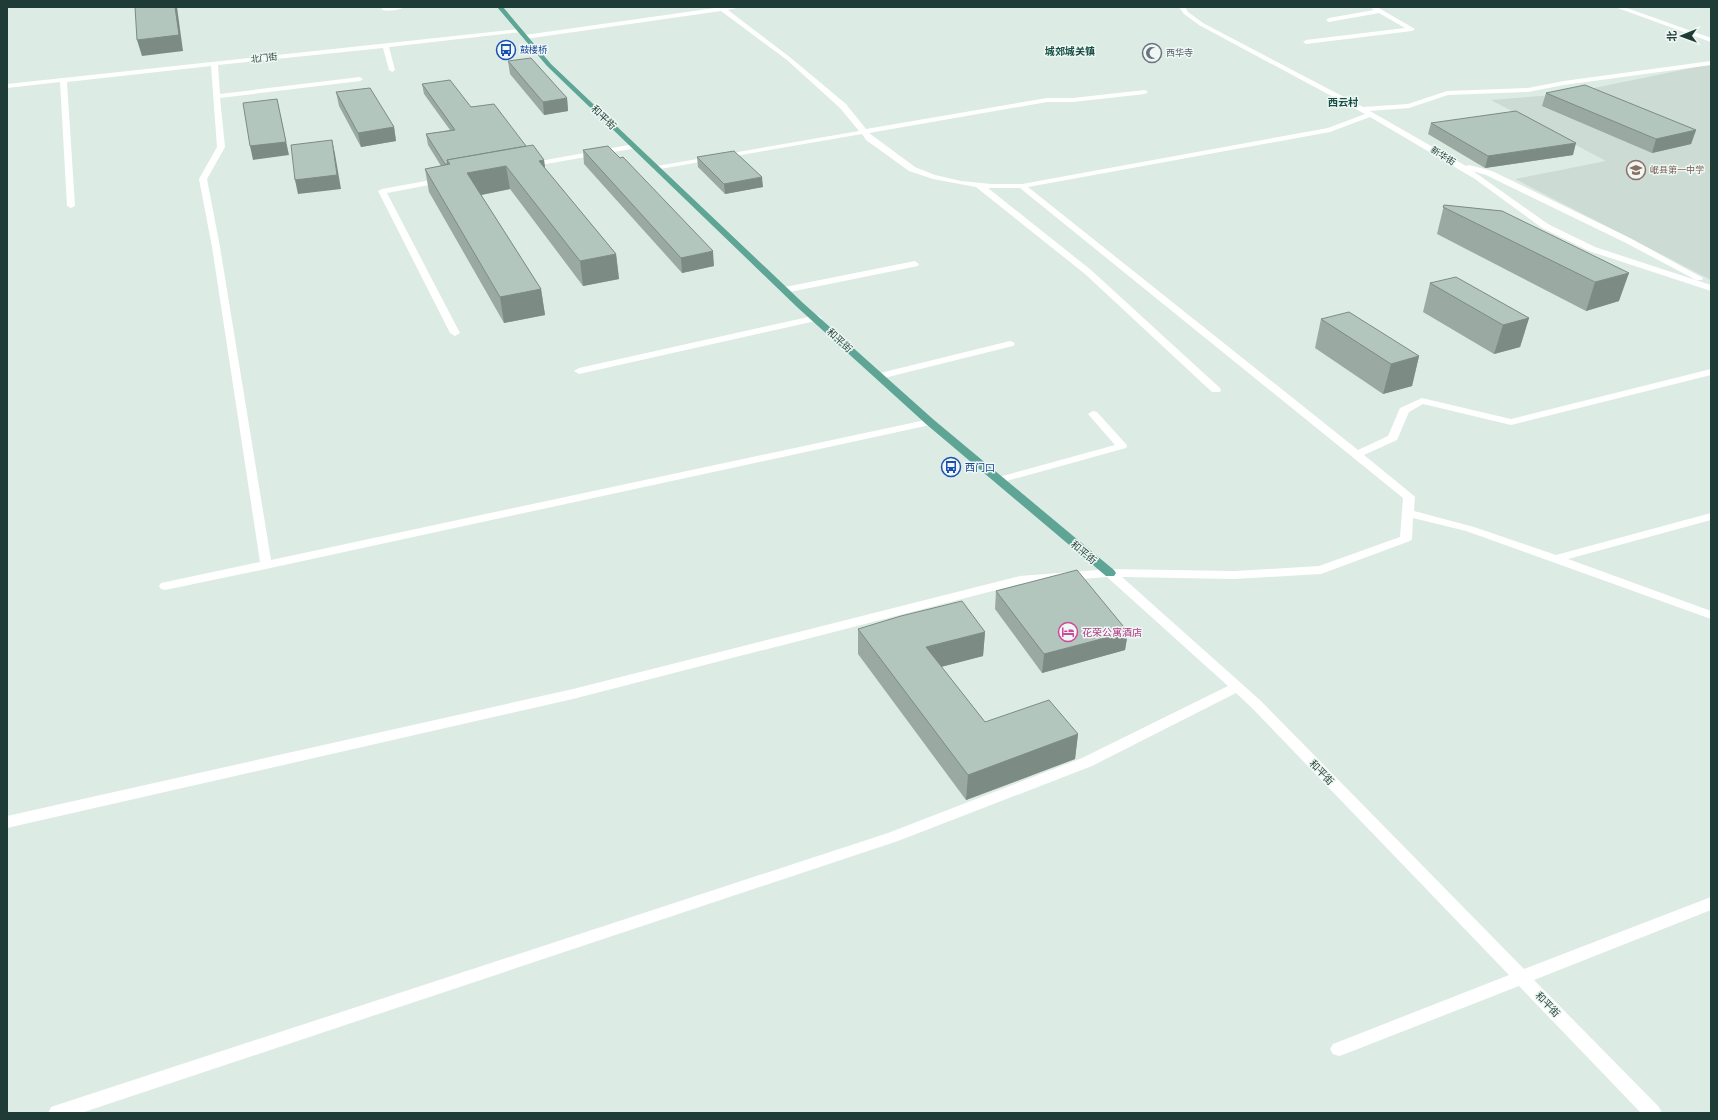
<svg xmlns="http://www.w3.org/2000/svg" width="1718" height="1120" viewBox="0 0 1718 1120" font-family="'Titillium Web','Noto Sans SC',sans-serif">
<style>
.built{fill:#ccdbd4}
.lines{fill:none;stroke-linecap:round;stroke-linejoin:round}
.minor{fill:#fff;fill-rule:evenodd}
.major{fill:#5ea595;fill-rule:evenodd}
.wall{fill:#9aaaa3}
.shaded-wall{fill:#7d8b85}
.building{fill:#b3c6be;stroke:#7d8b85}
.labels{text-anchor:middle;stroke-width:3;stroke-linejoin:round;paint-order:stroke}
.far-transit-label{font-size:9px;fill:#164399;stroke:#eef7f3;text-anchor:start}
.far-worship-label{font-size:9px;fill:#5b616d;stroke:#eef7f3;text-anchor:start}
.far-street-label{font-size:9px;fill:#1e3c35;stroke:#eef7f3}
.far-education-label{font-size:9px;fill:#785e54;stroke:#eef7f3;text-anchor:start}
.far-quarter-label{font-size:10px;font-weight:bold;fill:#184f44;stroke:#eef7f3}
.street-label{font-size:10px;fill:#1e3c35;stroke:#eef7f3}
.transit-label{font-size:10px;fill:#164399;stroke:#eef7f3;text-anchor:start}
.hotel-label{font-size:10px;fill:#b23c85;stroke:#eef7f3;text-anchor:start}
</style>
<rect width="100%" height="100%" fill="#ddebe5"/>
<!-- built -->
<path class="built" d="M1711,64V280L1515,179L1606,161L1491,100L1565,94Z"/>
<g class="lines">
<!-- minor -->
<g class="minor">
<path d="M405,7C400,10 386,12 381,9L386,7Z"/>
<path d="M722,7H741L728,10L791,58L846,104L866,129L1047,98H1073L1145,90L1148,92L1145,94L1073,102H1047L869,133L915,167L935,175L961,181L991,184H1022L1328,128L1365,114L1199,25L1184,14L1179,7H1185L1188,12L1203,23L1363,107L1408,104L1447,91L1528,88L1564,81L1711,61V65L1564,85L1528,92L1448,95L1409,108L1370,111L1466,166L1469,165L1492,171L1630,238L1703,278L1702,280H1696L1624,242L1486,175L1473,171L1548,224L1595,247L1711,285V291L1589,251L1542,228L1475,179L1370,117L1330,132L1028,187L1358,450L1388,436L1400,408L1422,398L1511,419L1711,369V375L1511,425L1423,404L1409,412L1397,440L1364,455L1413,495L1415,497L1414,511L1474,527L1556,555L1711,513V520L1568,559L1711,611V619L1466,531L1413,518L1412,539L1410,541L1321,574L1234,579L1122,577L1261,701L1524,969L1711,897V910L1534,980L1659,1107L1662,1113H1641L1519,986L1345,1054L1339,1056L1333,1054L1330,1049L1333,1044L1509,975L1251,707L1236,693L1092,766L898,841L81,1113H48L51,1107L57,1105L888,833L1082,758L1228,686L1107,577L1020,584L573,699L7,828V816L573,689L1020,576L1110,569L1234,571L1319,566L1400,537L1403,498L1020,188H988L1091,270L1220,388L1221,390L1220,392H1212L1085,274L976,187L933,179L909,171L866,140L862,134L654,170L653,168L657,166L859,131L840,108L787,60L721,11L525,39L522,37L525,35Z"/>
<path d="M1370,7H1377L1415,29L1412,31L1306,44L1303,42L1306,40L1405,28L1379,13L1329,22L1326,20L1329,18L1374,10Z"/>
<path d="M1615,7H1624L1711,38V42Z"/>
<path d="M520,29L522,30V32L389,47L395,70L392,72L389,70L383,48L218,65L220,94L360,77L363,79L360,81L220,98L225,147L207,179L220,247L271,560L930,419L935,422L930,425L266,569L165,590L161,589L159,586L161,583L260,562L212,247L199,179L217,147L211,66L67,82L75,206L71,208L67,206L60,82L7,88V84Z"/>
<path d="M634,144L638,146L637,148L529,167L525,165L529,163Z"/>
<path d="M442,178H445V182L387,193L460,333L455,336L450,333L378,191L382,189Z"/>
<path d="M915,261L919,264L918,266L785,293L780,290L785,287Z"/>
<path d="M817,315L822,318L820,320L579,374L574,371L579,368Z"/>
<path d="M1010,341L1013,342L1015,344L1013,346L880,379L875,376L876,374Z"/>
<path d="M1093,411L1097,412L1126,444L1127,446L1126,448L1003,482H995L993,480L995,478L1115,445L1088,414Z"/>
</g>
<!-- major -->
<path class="major" d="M497,7H503L551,64L803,303L934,420L1114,570L1116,573L1114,576H1106L926,424L797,307L547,66Z"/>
</g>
<!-- wall -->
<g class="wall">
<path d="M508,61L567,98L568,111L544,115L510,74Z"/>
<path d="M422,84L471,107L526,146L544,160L545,169L616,254L619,279L583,286L510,189L481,195L541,289L545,315L504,323L429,192L425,169L441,166L428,145L426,134L450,130L424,94Z"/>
<path d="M336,92L394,127L396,141L361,147L339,106Z"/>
<path d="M1546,93L1696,130L1691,144L1652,153L1542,106Z"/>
<path d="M1431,123L1573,155L1485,168L1428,134Z"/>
<path d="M583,150L714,266L682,273L584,164Z"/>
<path d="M697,157L763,187L725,194L698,167Z"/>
<path d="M1444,205L1502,211L1619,301L1586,311L1437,234Z"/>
<path d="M1430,283L1529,318L1520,347L1494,354L1423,312Z"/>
<path d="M1321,319L1419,356L1412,386L1383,394L1315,348Z"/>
<path d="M996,591L1128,632L1125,650L1042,673L995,609Z"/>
<path d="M858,629L985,632L983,656L941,667L985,722L1078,734L1075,759L966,800L858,654Z"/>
</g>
<!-- shaded-wall -->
<g class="shaded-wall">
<path d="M175,7H177L183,51L142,56L137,40Z"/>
<path d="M567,98L568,111L544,115L543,102Z"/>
<path d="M277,99L289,155L253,160L250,146Z"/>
<path d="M394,127L396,141L361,147L358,133Z"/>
<path d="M1696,130L1691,144L1652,153L1656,139Z"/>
<path d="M332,140L335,154L341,189L298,194L295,180Z"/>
<path d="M1576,143L1573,155L1485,168L1488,156Z"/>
<path d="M544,160L547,183L539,161Z"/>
<path d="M506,166L510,189L471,197L467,173Z"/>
<path d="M762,177L763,187L725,194L724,184Z"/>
<path d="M713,251L714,266L682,273L681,258Z"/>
<path d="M616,254L619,279L583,286L580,261Z"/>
<path d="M1629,273L1619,301L1586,311L1595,282Z"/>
<path d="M541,289L545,315L504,323L500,297Z"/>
<path d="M1529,318L1520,347L1494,354L1503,325Z"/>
<path d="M1419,356L1412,386L1383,394L1391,364Z"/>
<path d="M985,632L983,656L925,671L926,647Z"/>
<path d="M1128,632L1125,650L1042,673L1044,654Z"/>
<path d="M1078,734L1075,759L966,800L968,775Z"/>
</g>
<!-- building -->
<g class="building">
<path d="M135,7H175L179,35L137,40Z"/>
<path d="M531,58L567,98L543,102L508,61Z"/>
<path d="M450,80L471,107L494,104L526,146L447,160L448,164H445L426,134L455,130L422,84Z"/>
<path d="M1585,85L1696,130L1656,139L1546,93Z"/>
<path d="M370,88L394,127L358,133L336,92Z"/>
<path d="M277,99L286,142L250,146L243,103Z"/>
<path d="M1516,111L1576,143L1488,156L1431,123Z"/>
<path d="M332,140L337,175L295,180L291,145Z"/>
<path d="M533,145L544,160L539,161L616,254L580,261L506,166L467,173L541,289L500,297L425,169L450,164L447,160Z"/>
<path d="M608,146L620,158L623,157L713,251L681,258L583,150Z"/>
<path d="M734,151L762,177L724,184L697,157Z"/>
<path d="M1444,205L1502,211L1629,273L1595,282L1443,207Z"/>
<path d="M1456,277L1529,318L1503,325L1430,283Z"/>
<path d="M1349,312L1419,356L1391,364L1321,319Z"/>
<path d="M1077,570L1128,632L1044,654L996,591Z"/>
<path d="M962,601L985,632L926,647L985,722L1049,700L1078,734L968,775L858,629L901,616Z"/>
</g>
<!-- icons -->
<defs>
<g id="bus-ring" transform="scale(1)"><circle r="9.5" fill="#eef7f3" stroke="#1a4fb4" stroke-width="1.5"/><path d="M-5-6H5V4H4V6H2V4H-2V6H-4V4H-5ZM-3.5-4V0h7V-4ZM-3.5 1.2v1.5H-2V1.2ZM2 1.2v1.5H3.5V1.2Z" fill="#1a4fb4"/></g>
<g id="mosque-ring" transform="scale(1)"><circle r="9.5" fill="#eef7f3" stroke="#6b7280" stroke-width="1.5"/><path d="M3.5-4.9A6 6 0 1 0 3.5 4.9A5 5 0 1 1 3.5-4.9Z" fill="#6b7280"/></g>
<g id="school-ring" transform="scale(1)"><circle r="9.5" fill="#eef7f3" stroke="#8d6e63" stroke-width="1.5"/><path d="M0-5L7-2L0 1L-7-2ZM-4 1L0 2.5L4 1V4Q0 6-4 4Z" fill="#8d6e63"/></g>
<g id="hotel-ring" transform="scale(1)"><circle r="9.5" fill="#eef7f3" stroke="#d1479c" stroke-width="1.5"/><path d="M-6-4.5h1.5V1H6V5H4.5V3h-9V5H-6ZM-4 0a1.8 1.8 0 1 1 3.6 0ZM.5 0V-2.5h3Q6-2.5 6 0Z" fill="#d1479c"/></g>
</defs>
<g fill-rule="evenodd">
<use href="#bus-ring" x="506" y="50"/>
<use href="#mosque-ring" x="1152" y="53"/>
<use href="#school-ring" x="1636" y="170"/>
<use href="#bus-ring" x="951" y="467"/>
<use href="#hotel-ring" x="1068" y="632"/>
</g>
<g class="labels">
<!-- far-transit labels -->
<g class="far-transit-label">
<text x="520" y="53">鼓楼桥</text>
</g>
<!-- far-worship labels -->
<g class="far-worship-label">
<text x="1166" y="56">西华寺</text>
</g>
<!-- far-street labels -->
<g class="far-street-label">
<text transform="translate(264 58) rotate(-6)" y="3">北门街</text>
<text transform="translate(1443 156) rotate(31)" y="3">新华街</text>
</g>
<!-- far-education labels -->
<g class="far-education-label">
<text x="1650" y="173">岷县第一中学</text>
</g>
<!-- far-quarter labels -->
<g class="far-quarter-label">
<text x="1070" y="55">城郊城关镇</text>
<text x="1343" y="106">西云村</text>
</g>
<!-- street labels -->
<g class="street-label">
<text transform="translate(604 117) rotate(44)" y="4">和平街</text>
<text transform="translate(840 340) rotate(43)" y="4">和平街</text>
<text transform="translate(1084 552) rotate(40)" y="4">和平街</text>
<text transform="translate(1322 772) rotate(46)" y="4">和平街</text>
<text transform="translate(1548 1004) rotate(46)" y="4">和平街</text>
</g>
<!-- transit labels -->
<g class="transit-label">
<text x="965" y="471">西门口</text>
</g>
<!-- hotel labels -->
<g class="hotel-label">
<text x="1082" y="636">花荣公寓酒店</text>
</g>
</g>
<!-- border -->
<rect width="1718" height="1120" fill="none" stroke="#1e3c35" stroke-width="16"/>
<!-- north arrow -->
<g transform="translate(1682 36) rotate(269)" stroke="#eef7f3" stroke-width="3" paint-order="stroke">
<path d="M0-3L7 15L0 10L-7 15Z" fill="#1e3c35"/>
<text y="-6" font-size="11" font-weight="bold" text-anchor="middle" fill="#1e3c35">北</text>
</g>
</svg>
